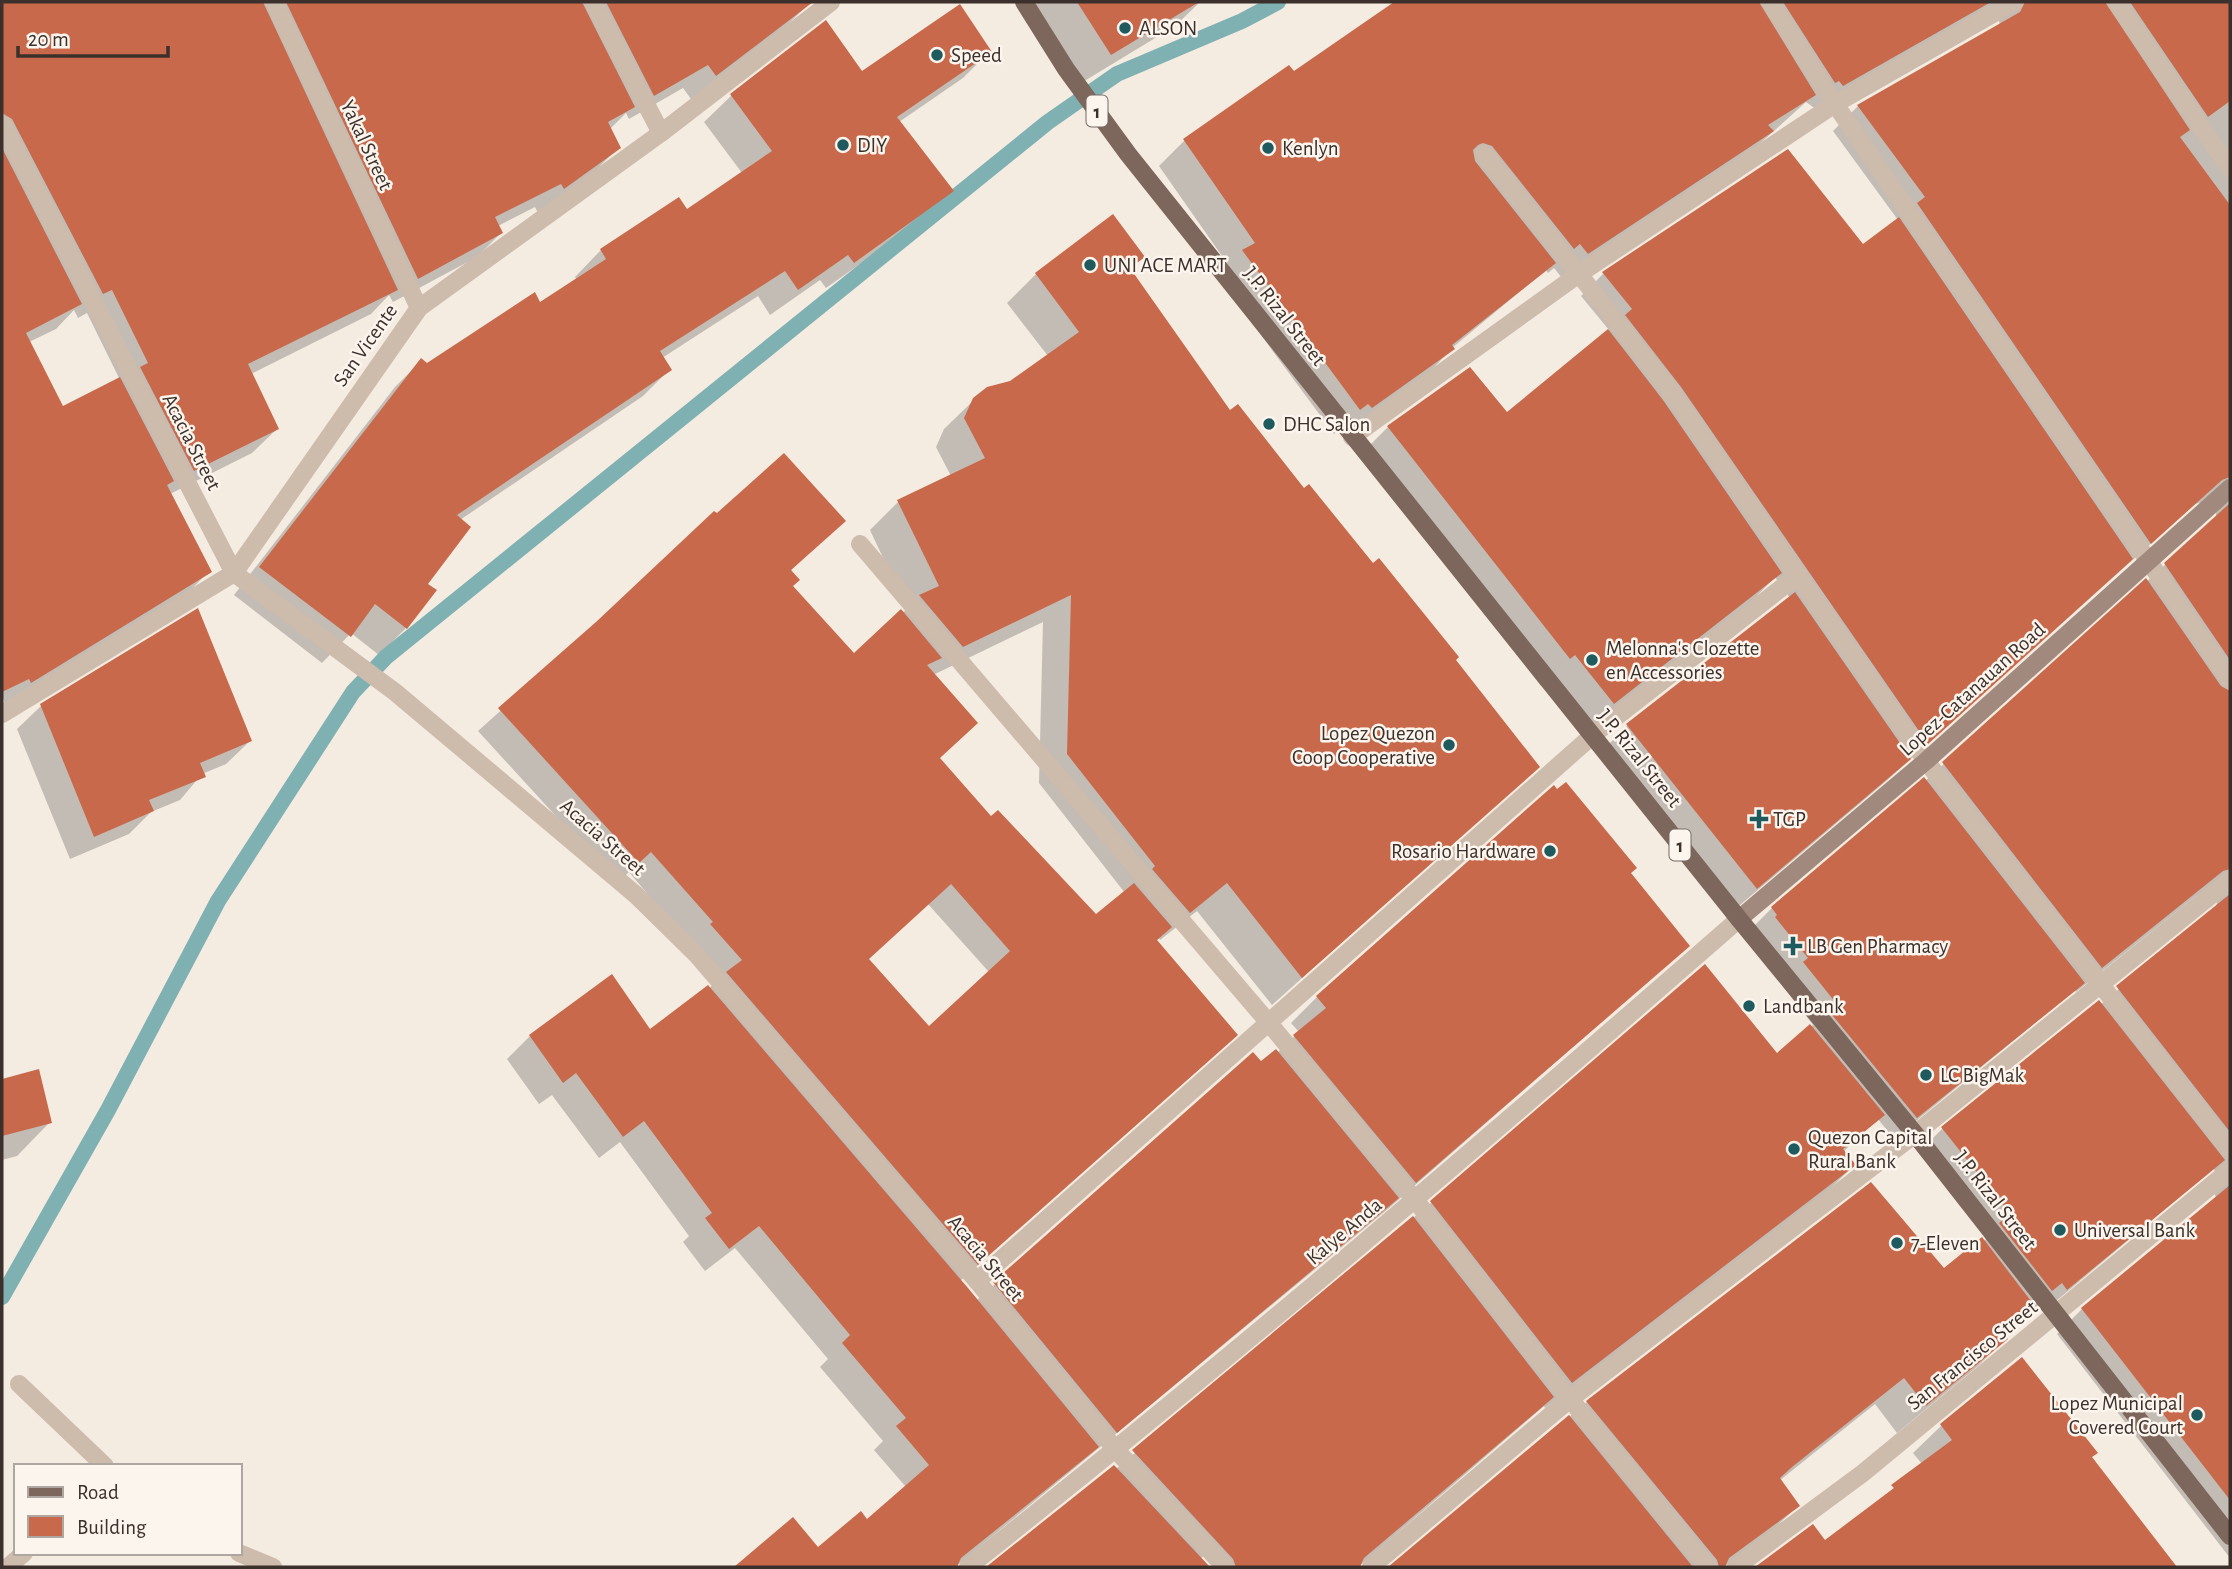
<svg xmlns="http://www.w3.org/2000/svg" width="2232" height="1569" viewBox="0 0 2232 1569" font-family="'Alegreya Sans',sans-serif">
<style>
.shadow{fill:#0003;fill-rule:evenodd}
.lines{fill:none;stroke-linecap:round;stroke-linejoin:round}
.stream{stroke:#7fb0b2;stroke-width:16}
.building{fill:#c8694b;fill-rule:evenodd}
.minor{stroke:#cdbbac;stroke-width:18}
.secondary{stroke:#a18a7d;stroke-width:18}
.primary{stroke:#7d675c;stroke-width:18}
.poi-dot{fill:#1f5a5e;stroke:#fbf5ee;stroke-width:2.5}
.labels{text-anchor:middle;stroke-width:5;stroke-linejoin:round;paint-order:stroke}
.shield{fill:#fbf5ee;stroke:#756b66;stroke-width:2}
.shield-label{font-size:19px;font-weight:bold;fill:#3b302b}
.poi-label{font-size:21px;fill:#3b302b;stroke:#fbf5ee;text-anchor:start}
.street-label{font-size:21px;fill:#3b302b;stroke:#fbf5ee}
</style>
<rect width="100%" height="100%" fill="#f4ebe1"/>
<!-- shadow -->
<g class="shadow">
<path d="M2,2H811L787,25L691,99L683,88L629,119L626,113L610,129L619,147L594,172L538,213L535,207L498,226L501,233L477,257L393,302L389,295L371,314L251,374L277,429L252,453L170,494L209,571L185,596L6,706L2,696ZM74,310L78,318L87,313L120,380L62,408L29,342L56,329Z"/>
<path d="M1028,2H1200L1175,26L1081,83Z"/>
<path d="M1406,2H2230V1558L2057,1334L2082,1309L2216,1197L2211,1186L2216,1180L2214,1168L2043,1312L2038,1305L2028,1313L2026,1311L2002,1334L2005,1339L1978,1366L1897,1433L1875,1404L1779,1481L1797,1506L1770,1533L1724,1567H1391L1587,1402L1944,1270L1983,1242L1987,1238L1919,1152L1942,1129L2100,1005L2215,909L2217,903L2208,894L2196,896L2076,992L2075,990L1894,1139L1878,1119L1843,1152L1854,1165L1828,1191L1545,1408L1544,1406L1358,1567H1228L1213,1549L1189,1567H989L1114,1467L1116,1469L1432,1202L1776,1055L1813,1025L1782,985L1786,981L1749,931L1772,908L1925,781L2217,518L2214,506L2207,501L2195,504L1885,782L1733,911L1604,749L1627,726L1790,598L1775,577L1752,601L1585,731L1546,682L1541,686L1360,455L1388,427L1469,369L1507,415L1609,330L1581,296L1604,273L1863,246L1898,220L1833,131L1858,106L2000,25L1999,21L1989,15L1817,110L1806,102L1746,156L1562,278L1554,268L1548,273L1546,270L1452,348L1428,374L1346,432L1342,427L1334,434L1218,277L1229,266L1159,166L1184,141L1289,68L1293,74Z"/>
<path d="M825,23L862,74L990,51L963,78L899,122L952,191L925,218L826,288L820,280L770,315L758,296L662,358L670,369L643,396L460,520L426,584L435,591L406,628L379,655L351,633L322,663L234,595L395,387L422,360L427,365L540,305L577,280L575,277L601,250L686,211L742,173L704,122L731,96Z"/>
<path d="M1143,256L1130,269L1230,413L1304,491L1453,661L1537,767L1272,1005L1197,911L1160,940L1159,938L1156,941L1214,1056L960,1281L976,1301L1253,1054L1261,1064L1277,1053L1299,1032L1291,1023L1317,997L1630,873L1688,946L1389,1208L955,1567H736L793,1520L818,1550L867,1522L906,1487L874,1450L883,1441L820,1367L828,1359L735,1248L705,1271L683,1242L689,1236L620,1142L599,1158L552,1095L539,1104L507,1059L530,1036L650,1031L720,980L629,872L617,883L478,731L597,624L844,521L790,571L791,586L853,655L907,609L870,530L898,502L951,476L936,447L944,429L974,400L1011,382L1048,356L1007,303L1036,274ZM1043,622L1039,783L1125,893L1096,916L991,819L938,759L933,675ZM928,904L989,972L928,1029L867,960Z"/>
<path d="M41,706L250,741L226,764L202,774L180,800L151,812L129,834L70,859L17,729Z"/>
<path d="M38,1071L50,1122L17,1156L2,1160V1080Z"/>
<path d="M2022,1359L2090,1458L2177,1567H1758L1813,1526L1825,1543L1923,1465L1913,1453L1941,1426Z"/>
</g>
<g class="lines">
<!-- stream -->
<path class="stream" d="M2,1297L108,1110L218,901L353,692L386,657L1048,122L1117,74L1242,21L1278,2"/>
</g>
<!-- building -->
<g class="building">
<path d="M2,2H263L398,290L248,364L279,429L194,471L140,367L148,363L112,290L103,294L12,119L2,113Z"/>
<path d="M286,2H582L635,107L608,122L621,148L564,189L561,184L495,217L503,233L418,279Z"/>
<path d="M606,2H813L716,76L708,65L654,96Z"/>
<path d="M1077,2H1199L1111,55Z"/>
<path d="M1394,2H1759L1816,95L1768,125L1774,131L1588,254L1580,244L1574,249L1492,146L1483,143L1478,145L1473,150L1475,161L1556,263L1452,345L1455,349L1372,408L1368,404L1360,410L1242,250L1255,243L1183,139L1289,65L1294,71Z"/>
<path d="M1783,2H1991L1843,86L1839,81L1835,83Z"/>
<path d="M2025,2H2105L2190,130L2180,137L2230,205V477L2222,480L2151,544L1917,203L1925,197L1857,105L2020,12Z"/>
<path d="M2130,2H2230V101L2208,117Z"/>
<path d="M960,4L992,52L897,117L954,191L854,263L848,255L798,290L785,271L660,351L672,370L457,515L471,527L428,584L437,590L407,629L375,604L351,637L259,567L421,358L427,363L535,292L540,302L606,259L600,249L679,197L687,209L772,151L730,94L826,20L862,71Z"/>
<path d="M2,148L82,304L26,333L63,406L120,377L174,481L167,485L212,572L31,683L29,679L2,692Z"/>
<path d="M1788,149L1863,244L1899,217L2133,559L1928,744L1681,387L1625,315L1632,309L1602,272Z"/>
<path d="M1113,214L1145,257L1130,268L1230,410L1238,404L1304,488L1309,484L1373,563L1379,558L1459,657L1456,660L1540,767L1302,978L1227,883L1190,913L1152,869L1155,866L1067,754L1071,595L963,647L919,595L939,586L897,500L985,458L964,418L973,398L987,387L1010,381L1079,332L1035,273Z"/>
<path d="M1608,329L1663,400L1782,573L1614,704L1575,655L1570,659L1387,426L1470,367L1507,412Z"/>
<path d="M784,453L846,521L791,570L800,580L793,586L854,653L901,609L942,658L927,665L978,723L940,758L991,816L998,810L1096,914L1134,883L1172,927L1157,940L1238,1035L978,1265L726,972L742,960L710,924L713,922L651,852L639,863L498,708L596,622L714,511L717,513ZM951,884L1010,951L929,1026L869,959Z"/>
<path d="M2230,503V660L2164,563Z"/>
<path d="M2146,578L2221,686L2230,691V869L2223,871L2102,968L1942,762Z"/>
<path d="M1795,592L1911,759L1757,889L1626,724Z"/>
<path d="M198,608L252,741L200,763L206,777L149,800L154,811L94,837L40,704Z"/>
<path d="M1924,777L2085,983L1917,1118L1828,1010L1836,1003L1803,962L1808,958L1775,917L1777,915L1771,907Z"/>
<path d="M1566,782L1637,868L1631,873L1690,946L1416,1183L1293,1035L1326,1008L1316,996L1554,785L1557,789Z"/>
<path d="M2230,894V1132L2116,986Z"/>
<path d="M1705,964L1777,1053L1810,1024L1885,1115L1843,1149L1856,1165L1572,1383L1430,1201Z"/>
<path d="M612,974L650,1029L708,985L968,1288L1099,1447L961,1558L957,1567H734L793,1517L818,1547L861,1511L867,1519L929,1465L896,1426L906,1418L842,1343L850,1335L759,1226L729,1249L705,1218L712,1213L644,1121L623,1137L576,1073L563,1083L529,1035Z"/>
<path d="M2099,1000L2225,1160L2067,1290L2062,1283L2052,1291L1999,1223L2010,1214L1941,1127Z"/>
<path d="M1276,1049L1399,1198L1117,1433L993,1282L1253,1052L1261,1061Z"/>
<path d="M39,1069L52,1123L2,1136V1079Z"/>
<path d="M1871,1182L1944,1268L1982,1237L2034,1305L2002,1331L2008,1339L1926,1406L1904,1378L1792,1467L1780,1478L1800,1506L1729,1558L1725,1567H1719L1717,1560L1586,1401Z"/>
<path d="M2230,1185V1500L2081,1308Z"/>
<path d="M1413,1216L1554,1397L1364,1558L1360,1567H1236L1233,1559L1132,1450Z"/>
<path d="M2022,1357L2098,1453L2092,1457L2177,1567H1755L1813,1524L1825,1540L1894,1488L1891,1485L1952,1440L1940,1424Z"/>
<path d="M1569,1415L1693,1567H1388Z"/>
<path d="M1114,1465L1210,1567H986L1074,1497Z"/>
</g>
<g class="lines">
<!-- minor -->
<g class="minor">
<path d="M274,2L419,308"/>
<path d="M593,2L661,133"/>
<path d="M1770,2L1835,104L2230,680"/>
<path d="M2014,2L1835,104L1579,274L1672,393L1926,761L2230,1150"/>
<path d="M2116,2L2230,169"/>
<path d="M2,124L234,573L395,692L636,895L696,954L977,1281L1116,1450L1225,1567"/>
<path d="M1352,437L1579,274L1484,154"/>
<path d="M860,544L1269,1023L1416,1201L1570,1399L1708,1567"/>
<path d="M2,714L234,573L419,308L661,133L831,2"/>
<path d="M977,1281L1593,735L1798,575"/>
<path d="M19,1384L105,1466"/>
<path d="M239,1553L273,1567"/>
<path d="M8,1567L24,1553"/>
<path d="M968,1567C1232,1359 1486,1140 1739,919"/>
<path d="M1371,1567L1570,1399L1915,1134L2230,880"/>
<path d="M1736,1567L1863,1473L2230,1170"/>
</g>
<!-- secondary -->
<path class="secondary" d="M1739,919L1926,761L2230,488"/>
<!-- primary -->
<path class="primary" d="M1024,2L1066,69L1128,154L1739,919L1915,1134L2230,1536"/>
</g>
<!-- markers -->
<g class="poi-dot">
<circle cx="1125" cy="28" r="7"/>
<circle cx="937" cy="55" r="7"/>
<circle cx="843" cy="145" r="7"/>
<circle cx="1268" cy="148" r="7"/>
<circle cx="1090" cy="265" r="7"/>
<circle cx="1269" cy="424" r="7"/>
<circle cx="1592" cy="660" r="7"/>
<circle cx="1449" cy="745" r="7"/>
<path d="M1755.5 808.5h7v7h7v7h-7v7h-7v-7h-7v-7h7z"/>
<circle cx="1550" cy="851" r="7"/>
<path d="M1789.5 935.5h7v7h7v7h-7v7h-7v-7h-7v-7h7z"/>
<circle cx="1749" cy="1006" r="7"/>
<circle cx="1926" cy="1075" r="7"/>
<circle cx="1794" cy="1149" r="7"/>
<circle cx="2060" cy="1230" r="7"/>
<circle cx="1897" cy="1243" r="7"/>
<circle cx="2197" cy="1415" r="7"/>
</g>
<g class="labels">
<!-- shield labels -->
<g class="shield">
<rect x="1086.5" y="95.5" width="21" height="31" rx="5"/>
<rect x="1669.5" y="829.5" width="21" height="31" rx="5"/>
</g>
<g class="shield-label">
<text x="1097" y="118">1</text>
<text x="1680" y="852">1</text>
</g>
<!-- poi labels -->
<g class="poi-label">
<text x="1139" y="35">ALSON</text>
<text x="951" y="62">Speed</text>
<text x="857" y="152">DIY</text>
<text x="1282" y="155">Kenlyn</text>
<text x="1104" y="272">UNI ACE MART</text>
<text x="1283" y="431">DHC Salon</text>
<text x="1606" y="655">Melonna's Clozette<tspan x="1606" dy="24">en Accessories</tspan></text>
<text x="1435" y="740" text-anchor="end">Lopez Quezon<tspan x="1435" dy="24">Coop Cooperative</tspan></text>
<text x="1773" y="826">TGP</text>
<text x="1536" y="858" text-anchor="end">Rosario Hardware</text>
<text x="1807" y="953">LB Gen Pharmacy</text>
<text x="1763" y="1013">Landbank</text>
<text x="1940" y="1082">LC BigMak</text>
<text x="1808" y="1144">Quezon Capital<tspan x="1808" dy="24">Rural Bank</tspan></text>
<text x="2074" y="1237">Universal Bank</text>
<text x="1911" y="1250">7-Eleven</text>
<text x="2183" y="1410" text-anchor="end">Lopez Municipal<tspan x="2183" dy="24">Covered Court</tspan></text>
</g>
<!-- street labels -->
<g class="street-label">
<text transform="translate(367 145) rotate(65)" y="7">Yakal Street</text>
<text transform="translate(1285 316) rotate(52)" y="7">J.P. Rizal Street</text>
<text transform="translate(365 345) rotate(-55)" y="7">San Vicente</text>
<text transform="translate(192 442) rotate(63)" y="7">Acacia Street</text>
<text transform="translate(1972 689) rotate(-42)" y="7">Lopez-Catanauan Road</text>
<text transform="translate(1640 758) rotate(51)" y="7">J.P. Rizal Street</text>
<text transform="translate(603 837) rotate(41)" y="7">Acacia Street</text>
<text transform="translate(1996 1200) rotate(52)" y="7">J.P. Rizal Street</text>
<text transform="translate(1344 1231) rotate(-40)" y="7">Kalye Anda</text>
<text transform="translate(986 1258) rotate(50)" y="7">Acacia Street</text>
<text transform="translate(1972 1355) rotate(-39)" y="7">San Francisco Street</text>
</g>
</g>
<!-- border -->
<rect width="2232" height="1569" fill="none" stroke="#3b302b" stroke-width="7"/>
<!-- legend -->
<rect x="14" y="1464" width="228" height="91" fill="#fbf5ee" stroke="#aea6a0" stroke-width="2"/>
<rect x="28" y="1487" width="35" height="10" fill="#7d675c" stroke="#aea6a0" stroke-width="2"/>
<text x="77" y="1499" font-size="21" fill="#3b302b">Road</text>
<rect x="28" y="1516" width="35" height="21" fill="#c8694b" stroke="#aea6a0" stroke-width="2"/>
<text x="77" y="1534" font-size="21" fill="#3b302b">Building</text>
<!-- scale -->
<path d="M18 46v10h150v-10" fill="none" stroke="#3b302b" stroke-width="3.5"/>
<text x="28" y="46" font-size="21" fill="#3b302b" stroke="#fbf5ee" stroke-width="5" paint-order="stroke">20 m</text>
</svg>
